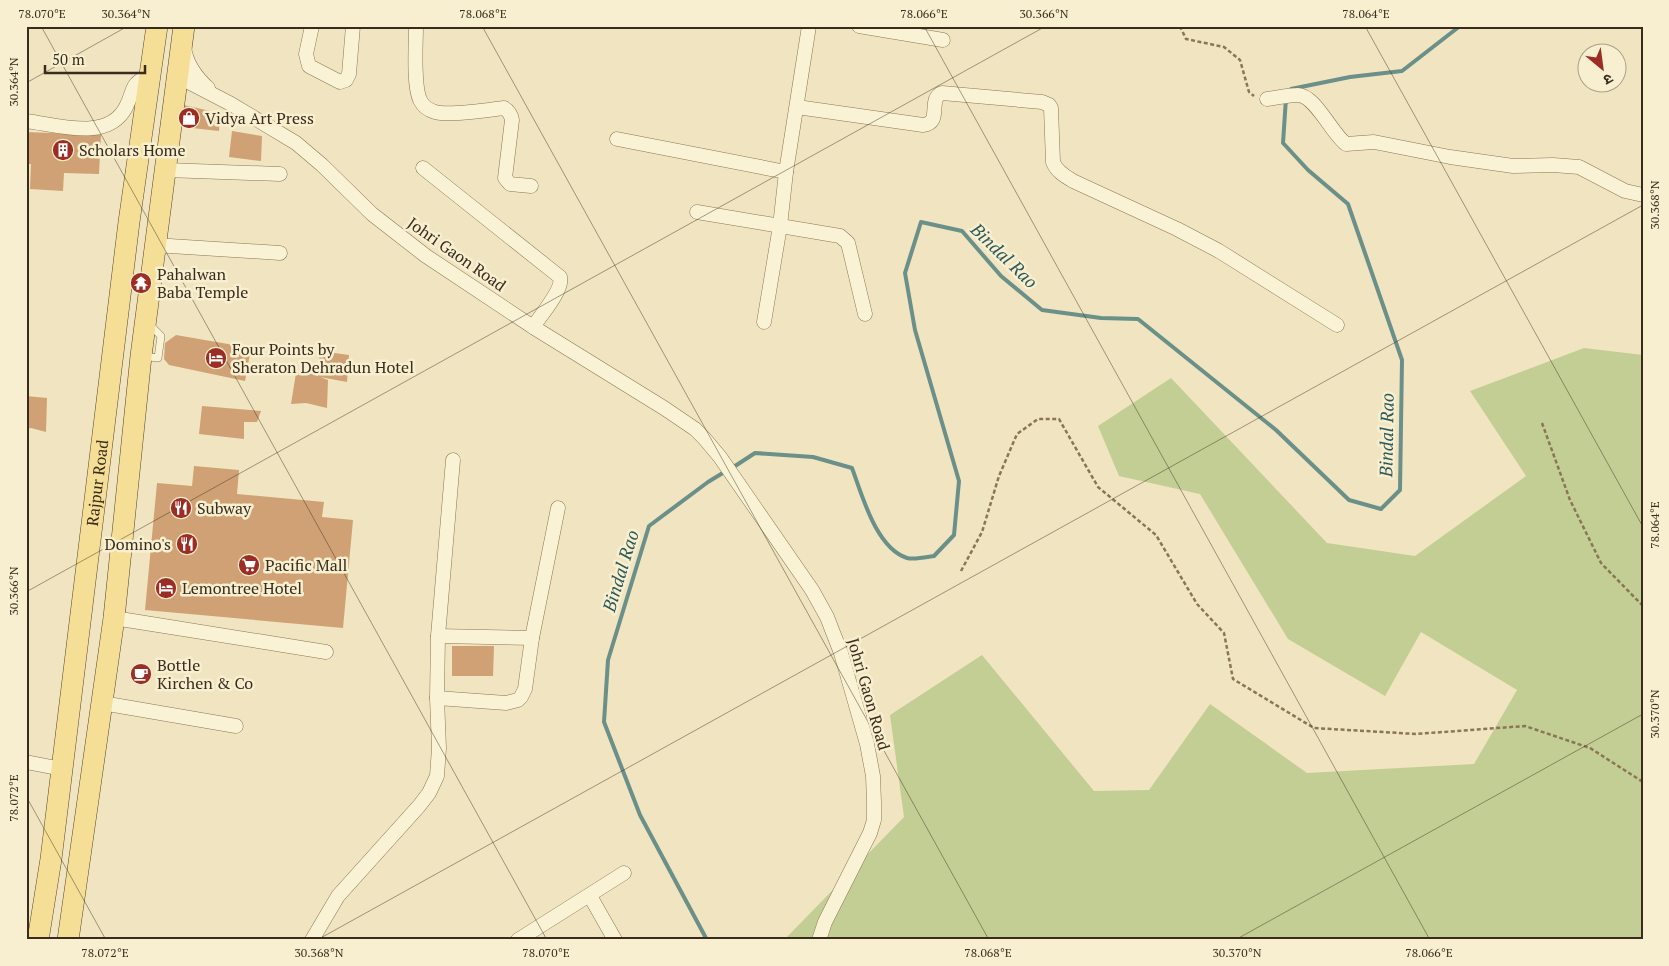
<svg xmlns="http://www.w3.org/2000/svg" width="1669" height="966" viewBox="0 0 1669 966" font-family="'PT Serif','Noto Sans Devanagari',serif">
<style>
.green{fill:#c3ce94}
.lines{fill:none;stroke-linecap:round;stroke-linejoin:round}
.stream{stroke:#6a9089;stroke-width:4}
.building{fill:#d0a174}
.lane-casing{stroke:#8a7657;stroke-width:8}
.street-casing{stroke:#8a7657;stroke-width:15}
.primary-casing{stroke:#57432c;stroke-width:22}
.path{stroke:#8a7657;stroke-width:2.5;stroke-dasharray:4 2.5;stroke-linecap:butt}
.lane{stroke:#faf2d4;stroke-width:7}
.street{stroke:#faf2d4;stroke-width:14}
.primary{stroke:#f5df96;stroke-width:21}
.ticks{fill:none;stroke:#392c1c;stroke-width:1;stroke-opacity:0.45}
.labels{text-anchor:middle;stroke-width:5;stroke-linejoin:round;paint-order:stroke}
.poi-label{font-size:16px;fill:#392c1c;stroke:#f7efd0;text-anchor:start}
.street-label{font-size:16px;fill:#392c1c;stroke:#f7efd0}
.water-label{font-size:18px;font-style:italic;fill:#2b5859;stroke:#f7efd0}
.neatline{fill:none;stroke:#392c1c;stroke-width:2}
.ticks-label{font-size:12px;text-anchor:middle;fill:#392c1c}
</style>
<rect width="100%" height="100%" fill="#f0e5c0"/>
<!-- green -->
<path class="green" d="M1584,348L1643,355V940H784L904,817L890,715L982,655L1094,791L1149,790L1210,704L1307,773L1474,764L1517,690L1421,632L1385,696L1288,639L1200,494L1119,476L1098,426L1171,378L1327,543L1415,556L1526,476L1470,391Z"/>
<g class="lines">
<!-- stream -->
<g class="stream">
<path d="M1291,89L1350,77L1402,71L1460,26"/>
<path d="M732,468L755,453L813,457L852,468C862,495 876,548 907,558C914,560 927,557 934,556L954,535L959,481L915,330L905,273L921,222L962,231L1001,276L1042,310L1101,318L1138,319L1276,430L1349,500L1381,509L1400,490L1402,360L1348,204L1308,170L1283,143L1286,98"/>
<path d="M707,940L640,815L604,722L608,660L649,526L708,482L726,471"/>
</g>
</g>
<!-- building -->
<g class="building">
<path d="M183,105L220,113L219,131L183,127Z"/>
<path d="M232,131L262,136L261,161L229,157Z"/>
<path d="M26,132L101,135L99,174L64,173L63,191L30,189L31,164H26Z"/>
<path d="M176,335L251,348L245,381L169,365L164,359L165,343Z"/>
<path d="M320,351L349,355L347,382L320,377L328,380L327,408L306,403L291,404L296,373H309L318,376Z"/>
<path d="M26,396L47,398L46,432L31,428L26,429Z"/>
<path d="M202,406L261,411L257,422H244V439L199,434Z"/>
<path d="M194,466L239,470L237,494L324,502L322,517L353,520L343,628L145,610L157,483L192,486Z"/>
<path d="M452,646H494L493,676H452Z"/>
</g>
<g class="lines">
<!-- lane casing -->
<g class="lane-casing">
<path id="lane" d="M142,356L158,358L161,336L149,324"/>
</g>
<!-- street casing -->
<g class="street-casing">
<g id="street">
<path d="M312,26L306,54L309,66L340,82L346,80L349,74L353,26"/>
<path d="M416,26C416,45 413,84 420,100C423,106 428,110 435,112C450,116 487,110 504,108C509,111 511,114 512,120L505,178L510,184L531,186"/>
<path d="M859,26L943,40"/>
<path d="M184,47C186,63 197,78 208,88"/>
<path d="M177,76L231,104L296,143L322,165L372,214L426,256L533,327L664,408L695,429L704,438L720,457L812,590L827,617L841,653L867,744L873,776L874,802V820L870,833L825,922L819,940"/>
<path d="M1267,99C1277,98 1288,95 1298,95C1315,95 1332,134 1346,144L1374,142L1450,157L1513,166L1553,165L1579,167L1625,191L1643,195"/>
<path d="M797,107L923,125C943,123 927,99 942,93L1042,102L1049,105L1051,108L1053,162C1056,171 1065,176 1073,181L1177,229L1219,251L1337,325"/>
<path d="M26,121C58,125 108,142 126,107C136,87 128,87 150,74"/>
<path d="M617,139L786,172L809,26"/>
<path d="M423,168L560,277C564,289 540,316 533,327"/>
<path d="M166,170L280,174"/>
<path d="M697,212L840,236L848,243L865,314"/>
<path d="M154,245L280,253"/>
<path d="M764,322L780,226L786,172"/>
<path d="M114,618L326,652"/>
<path d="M438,636L532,638"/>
<path d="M437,698L506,703L518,700L521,697L525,689L532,638L558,508"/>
<path d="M102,703L236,726"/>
<path d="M26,762L62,769"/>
<path d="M590,896L615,940"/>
<path d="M312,940L338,896L419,806L429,793L437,776L439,748L437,698L438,636L453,460"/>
<path d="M518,940L624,873"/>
</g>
</g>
<!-- primary casing -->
<g class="primary-casing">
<g id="primary">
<path id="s1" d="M38,940L51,859L129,222L157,26"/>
<path d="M68,940L114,618L141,356L184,26"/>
</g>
</g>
<!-- path -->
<g class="path">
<path d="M1180,26L1186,39L1224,47L1240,60L1249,92L1254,96"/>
<path d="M1542,423L1570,500L1601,563L1643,606"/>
<path d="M961,571L982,532L999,476L1017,434L1038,419H1059L1098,487L1156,535L1197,604L1224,633L1233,679L1314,728L1416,734L1525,726L1590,748L1643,782"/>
</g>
<!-- lane -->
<use href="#lane" class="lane"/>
<!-- street -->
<use href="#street" class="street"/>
<!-- primary -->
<use href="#primary" class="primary"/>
</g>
<!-- ticks -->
<path class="ticks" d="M41,26L547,940M482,26L989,940M924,26L1430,940M1365,26L1643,527M26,83L128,26M26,592L1046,26M26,796L106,940M317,940L1643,205M1235,940L1643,714"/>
<!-- icons -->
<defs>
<g id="shop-disc" transform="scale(1.125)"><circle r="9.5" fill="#9b2d25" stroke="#f7efd0"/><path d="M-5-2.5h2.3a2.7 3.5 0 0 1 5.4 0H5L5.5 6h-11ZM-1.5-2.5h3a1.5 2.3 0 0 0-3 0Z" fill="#fff"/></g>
<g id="building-disc" transform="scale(1.125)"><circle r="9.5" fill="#9b2d25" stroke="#f7efd0"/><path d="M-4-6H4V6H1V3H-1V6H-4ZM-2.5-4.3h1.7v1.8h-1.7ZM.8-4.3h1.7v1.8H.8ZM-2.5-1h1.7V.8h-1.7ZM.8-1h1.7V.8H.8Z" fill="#fff"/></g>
<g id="temple-disc" transform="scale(1.125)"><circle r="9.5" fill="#9b2d25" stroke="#f7efd0"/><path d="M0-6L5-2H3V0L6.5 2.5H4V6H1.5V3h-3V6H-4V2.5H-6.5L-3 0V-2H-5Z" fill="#fff"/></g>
<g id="hotel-disc" transform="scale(1.125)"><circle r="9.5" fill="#9b2d25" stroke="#f7efd0"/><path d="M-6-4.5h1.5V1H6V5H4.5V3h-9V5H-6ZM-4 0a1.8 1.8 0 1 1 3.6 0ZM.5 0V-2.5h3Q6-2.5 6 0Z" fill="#fff"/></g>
<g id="restaurant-disc" transform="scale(1.125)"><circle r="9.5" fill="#9b2d25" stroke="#f7efd0"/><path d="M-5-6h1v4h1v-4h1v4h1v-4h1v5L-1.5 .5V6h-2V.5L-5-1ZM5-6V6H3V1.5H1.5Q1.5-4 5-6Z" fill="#fff"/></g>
<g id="supermarket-disc" transform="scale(1.125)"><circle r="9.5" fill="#9b2d25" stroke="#f7efd0"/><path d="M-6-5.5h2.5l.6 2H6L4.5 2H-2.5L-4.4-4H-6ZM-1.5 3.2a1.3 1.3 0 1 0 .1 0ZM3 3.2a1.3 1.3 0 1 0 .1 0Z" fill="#fff"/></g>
<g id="cafe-disc" transform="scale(1.125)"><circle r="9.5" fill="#9b2d25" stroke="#f7efd0"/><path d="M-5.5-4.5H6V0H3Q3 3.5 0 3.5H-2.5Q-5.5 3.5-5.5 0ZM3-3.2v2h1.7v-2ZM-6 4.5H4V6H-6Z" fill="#fff"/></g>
</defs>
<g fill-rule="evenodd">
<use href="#shop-disc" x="189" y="118"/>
<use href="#building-disc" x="63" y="150"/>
<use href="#temple-disc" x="141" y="283"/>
<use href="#hotel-disc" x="216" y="358"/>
<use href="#restaurant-disc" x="181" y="508"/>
<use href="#restaurant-disc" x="187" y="544"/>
<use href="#supermarket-disc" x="249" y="565"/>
<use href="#hotel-disc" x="166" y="588"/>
<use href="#cafe-disc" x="141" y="674"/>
</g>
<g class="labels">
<!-- poi labels -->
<g class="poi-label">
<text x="205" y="124">Vidya Art Press</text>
<text x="79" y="156">Scholars Home</text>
<text x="157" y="280">Pahalwan<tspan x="157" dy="18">Baba Temple</tspan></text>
<text x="232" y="355">Four Points by<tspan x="232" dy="18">Sheraton Dehradun Hotel</tspan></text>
<text x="197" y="514">Subway</text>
<text x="171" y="550" text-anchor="end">Domino's</text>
<text x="265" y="571">Pacific Mall</text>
<text x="182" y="594">Lemontree Hotel</text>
<text x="157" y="671">Bottle<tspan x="157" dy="18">Kirchen &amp; Co</tspan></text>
</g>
<!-- street labels -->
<g class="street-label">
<text transform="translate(457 254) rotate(35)" y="6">Johri Gaon Road</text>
<text dy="6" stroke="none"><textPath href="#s1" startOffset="461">Rajpur Road</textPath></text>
<text transform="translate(869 694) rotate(74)" y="6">Johri Gaon Road</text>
</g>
<!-- water labels -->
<g class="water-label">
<text transform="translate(1004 256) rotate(44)" y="6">Bindal Rao</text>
<text transform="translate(1387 435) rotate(-89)" y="6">Bindal Rao</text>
<text transform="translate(621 571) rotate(-73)" y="6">Bindal Rao</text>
</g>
</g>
<!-- border -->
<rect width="1669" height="966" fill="none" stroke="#f7efd0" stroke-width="55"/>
<!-- north arrow -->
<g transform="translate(1602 68) rotate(151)"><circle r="24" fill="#f7efd0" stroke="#aba188"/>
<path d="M0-4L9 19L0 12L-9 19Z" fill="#9b2d25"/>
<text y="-8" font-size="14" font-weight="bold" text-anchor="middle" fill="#392c1c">उ</text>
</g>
<!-- scale -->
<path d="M45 65v8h100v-8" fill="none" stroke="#392c1c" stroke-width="2.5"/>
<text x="52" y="65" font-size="15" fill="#392c1c" stroke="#f7efd0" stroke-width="4" paint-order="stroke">50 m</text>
<rect x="28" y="28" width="1614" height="910" class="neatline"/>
<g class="ticks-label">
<text x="42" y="18">78.070°E</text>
<text x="126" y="18">30.364°N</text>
<text x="483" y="18">78.068°E</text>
<text x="924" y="18">78.066°E</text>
<text x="1044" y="18">30.366°N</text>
<text x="1366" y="18">78.064°E</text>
<text transform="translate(14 82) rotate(-90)" y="4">30.364°N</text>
<text transform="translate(1655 205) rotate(-90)" y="4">30.368°N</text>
<text transform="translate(1655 525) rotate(-90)" y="4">78.064°E</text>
<text transform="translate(14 591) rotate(-90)" y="4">30.366°N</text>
<text transform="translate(1655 714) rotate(-90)" y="4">30.370°N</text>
<text transform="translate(14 798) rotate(-90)" y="4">78.072°E</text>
<text x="105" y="957">78.072°E</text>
<text x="319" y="957">30.368°N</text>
<text x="546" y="957">78.070°E</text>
<text x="988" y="957">78.068°E</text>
<text x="1237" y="957">30.370°N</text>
<text x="1429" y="957">78.066°E</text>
</g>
</svg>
